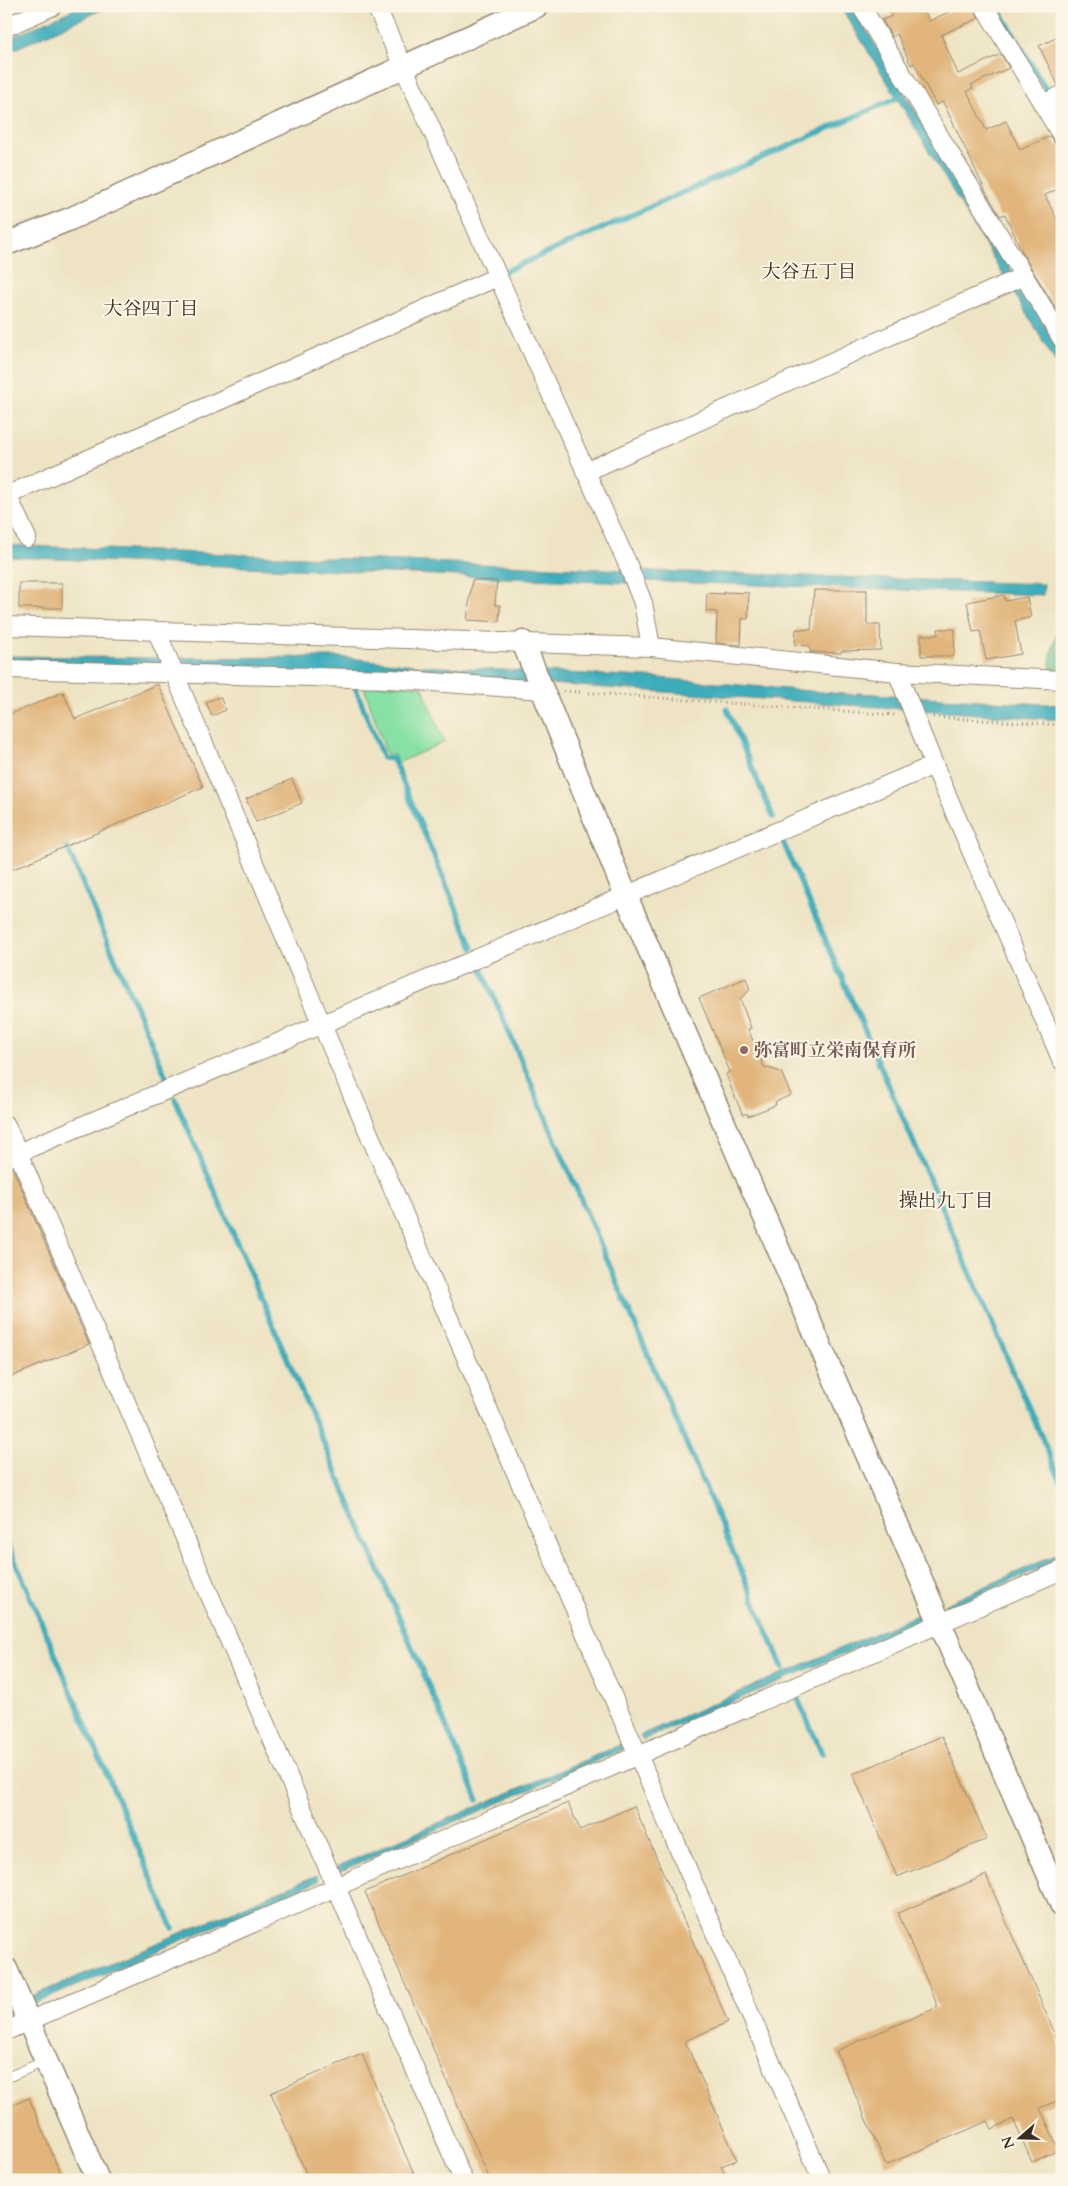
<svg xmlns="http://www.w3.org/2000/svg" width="1068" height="2186" viewBox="0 0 1068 2186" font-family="Cardo,'Noto Serif JP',serif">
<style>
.green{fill:#87e1a6;stroke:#618662}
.forest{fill:#6dbf8b;stroke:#547454}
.water{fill:#3eadbc;stroke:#3c6c6d}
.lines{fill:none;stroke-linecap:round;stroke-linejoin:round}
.stream{stroke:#3eadbc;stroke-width:5.5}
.building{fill:#e1b57c}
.service-casing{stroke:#948771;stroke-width:11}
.minor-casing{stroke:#948771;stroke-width:20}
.tertiary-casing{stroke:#948771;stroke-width:25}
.path{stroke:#948771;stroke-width:3;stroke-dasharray:1 4;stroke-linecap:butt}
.service{stroke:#fff;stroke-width:9}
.minor{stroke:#fff;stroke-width:18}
.tertiary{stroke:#fff;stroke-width:22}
.education-dot{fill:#8d6e63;stroke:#fcf5e5;stroke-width:2}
.labels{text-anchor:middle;stroke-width:4;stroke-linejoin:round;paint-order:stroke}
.education-label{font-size:18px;font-weight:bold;fill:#785e54;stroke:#fcf5e5;text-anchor:start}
.neighbourhood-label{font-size:19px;fill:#3b2a1e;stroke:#fcf5e5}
</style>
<rect width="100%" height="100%" fill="#fcf5e5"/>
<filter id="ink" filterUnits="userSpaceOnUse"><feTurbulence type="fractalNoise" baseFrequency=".02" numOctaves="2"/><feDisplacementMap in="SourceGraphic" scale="10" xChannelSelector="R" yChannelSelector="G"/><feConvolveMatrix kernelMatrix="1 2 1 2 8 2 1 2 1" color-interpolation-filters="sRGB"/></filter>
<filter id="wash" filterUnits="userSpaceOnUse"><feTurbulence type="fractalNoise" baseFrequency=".0096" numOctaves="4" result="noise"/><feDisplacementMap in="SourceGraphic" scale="20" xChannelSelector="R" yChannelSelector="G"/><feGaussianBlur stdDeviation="1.12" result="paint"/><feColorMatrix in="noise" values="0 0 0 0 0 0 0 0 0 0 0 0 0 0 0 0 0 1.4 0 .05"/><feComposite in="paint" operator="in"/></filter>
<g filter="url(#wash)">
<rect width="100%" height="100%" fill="#eee4c4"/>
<!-- green -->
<path class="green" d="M363,684L422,686L444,742L398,763L394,755H387Z"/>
<!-- forest -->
<path class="forest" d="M1062,620V669L1051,670C1047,656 1057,634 1062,620Z"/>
<!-- water -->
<g class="water">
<path d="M81,6H110L6,53V40Z"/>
<path d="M840,6H852L1062,354V373L897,98Z"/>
<path d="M6,545L626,570L1044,584L1043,595L640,581L627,583L6,557Z"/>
<path d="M6,656L152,658L338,657L424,666L647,677L856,695L857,693L1062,705V720L550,684L6,663Z"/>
<path d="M1062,1552V1559L946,1609L944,1605Z"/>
<path d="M924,1612L927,1618L643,1740L640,1735Z"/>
<path d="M622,1744L624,1749L338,1872L336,1867Z"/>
<path d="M317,1875L319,1881L6,2016V2007Z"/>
</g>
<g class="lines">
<!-- stream -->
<g class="stream">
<path d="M997,6L1046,90"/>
<path d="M1060,110L1062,113"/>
<path d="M501,273L897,98"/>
<path d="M354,684L383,758L393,759L473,948"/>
<path d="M6,707L12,721"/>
<path d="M727,709L773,817"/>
<path d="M64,840L168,1081"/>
<path d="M783,842L1062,1484"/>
<path d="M480,965L783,1668"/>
<path d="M175,1099L478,1800"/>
<path d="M6,1540L173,1928"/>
<path d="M797,1697L822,1753"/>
</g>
</g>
<g id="blocks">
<!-- building -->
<g class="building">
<path d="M887,6H922L929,21L962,6H973L979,18L941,35L958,74L1001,54L1009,68L971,85L973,88L967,91L986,130L1006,121L1020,150L1050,136L1056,145L1061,147L1062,187L1045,195L1062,230V318L1025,258L1005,214L1000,216L986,192L943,102L936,105L914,63L911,65L897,34L892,37L884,23L882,20L892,16Z"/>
<path d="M1062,35V85H1058L1039,46Z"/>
<path d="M472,580L497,581L495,605H500L499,622L467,620Z"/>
<rect x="19" y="583" width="43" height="25"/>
<path d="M814,590H867V625H880L881,650L841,651V653L810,652V646L795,645L796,629L811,630Z"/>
<path d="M724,592L749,593L748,619H742L741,645L716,643L717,612L706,611L707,593L724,594Z"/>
<path d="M1004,595L1005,601L1027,597L1031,617L1015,621L1021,654L986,660L980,631L973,632L967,602Z"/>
<path d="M938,629H955L954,656H921V635H938Z"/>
<path d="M158,684L203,787L6,872V716L63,692L75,719Z"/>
<path d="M220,697L226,710L212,716L206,702Z"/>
<path d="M292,779L302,803L256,822L246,799Z"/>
<path d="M746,978L750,990L740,999L751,1028L748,1029L764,1067L781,1072L791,1095L775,1102L776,1105L748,1116L747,1113L743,1115L732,1090L726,1074L730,1072L699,998Z"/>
<path d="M12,1167L89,1344L6,1379V1168Z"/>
<path d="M942,1736L987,1839L897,1877L853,1774Z"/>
<path d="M568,1803L580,1830L634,1806L728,2022L685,2041L737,2160L721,2166L727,2180H490L365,1892Z"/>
<path d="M986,1875L1062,2050V2099L1040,2108L1059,2150L1032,2162L1013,2119L992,2129L988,2121L886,2165L836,2051L938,2007L898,1913Z"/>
<path d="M362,2054L406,2156L417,2180H309L271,2093Z"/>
<path d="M29,2098L63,2180H6V2108Z"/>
</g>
</g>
</g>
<g filter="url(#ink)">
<use href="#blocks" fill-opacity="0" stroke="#948771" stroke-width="1"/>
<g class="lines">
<!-- service casing -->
<g class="service-casing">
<path id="service" d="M6,2078L45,2061"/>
</g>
<!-- minor casing -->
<g class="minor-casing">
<g id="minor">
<path d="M376,6L628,565L643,603L651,647"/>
<path d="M861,6L1062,339"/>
<path d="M984,6L1062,136"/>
<path d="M6,27L53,6"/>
<path d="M1043,104L1062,95"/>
<path d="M585,472L1024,276"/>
<path d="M6,492L27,538"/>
<path d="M8,495L497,277"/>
<path d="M6,626L651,647L897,672L1062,680"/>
<path d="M157,632L322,1025L822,2180"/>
<path d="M6,669L391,679L542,690"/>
<path d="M897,672L934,765L1062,1061"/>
<path d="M6,1125L463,2180"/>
<path d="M6,1158L934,765"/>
<path d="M6,2031L1062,1570"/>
</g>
</g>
<!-- tertiary casing -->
<g class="tertiary-casing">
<g id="tertiary">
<path d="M6,244L70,219L537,6"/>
<path d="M523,642L626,896L1062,1906"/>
<path d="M6,1969L98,2180"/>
</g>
</g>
<!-- path -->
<g class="path">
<path d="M564,691L896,715"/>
<path d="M933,717L1062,725"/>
</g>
<!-- service -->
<use href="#service" class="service"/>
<!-- minor -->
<use href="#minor" class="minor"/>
<!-- tertiary -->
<use href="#tertiary" class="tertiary"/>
</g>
</g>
<!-- markers -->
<circle class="education-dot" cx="744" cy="1050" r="5"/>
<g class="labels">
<!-- education labels -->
<g class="education-label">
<text x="754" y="1056">弥富町立栄南保育所</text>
</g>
<!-- neighbourhood labels -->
<g class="neighbourhood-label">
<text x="809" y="278">大谷五丁目</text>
<text x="151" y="315">大谷四丁目</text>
<text x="946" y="1207">操出九丁目</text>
</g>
</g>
<!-- margin -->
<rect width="1068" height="2186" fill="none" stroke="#fcf5e5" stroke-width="25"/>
<!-- north arrow -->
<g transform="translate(1020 2138) rotate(250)" stroke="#fcf5e5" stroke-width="4" paint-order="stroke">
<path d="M0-4L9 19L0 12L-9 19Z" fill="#3b2a1e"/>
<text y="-8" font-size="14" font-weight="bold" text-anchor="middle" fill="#3b2a1e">N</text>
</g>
</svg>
